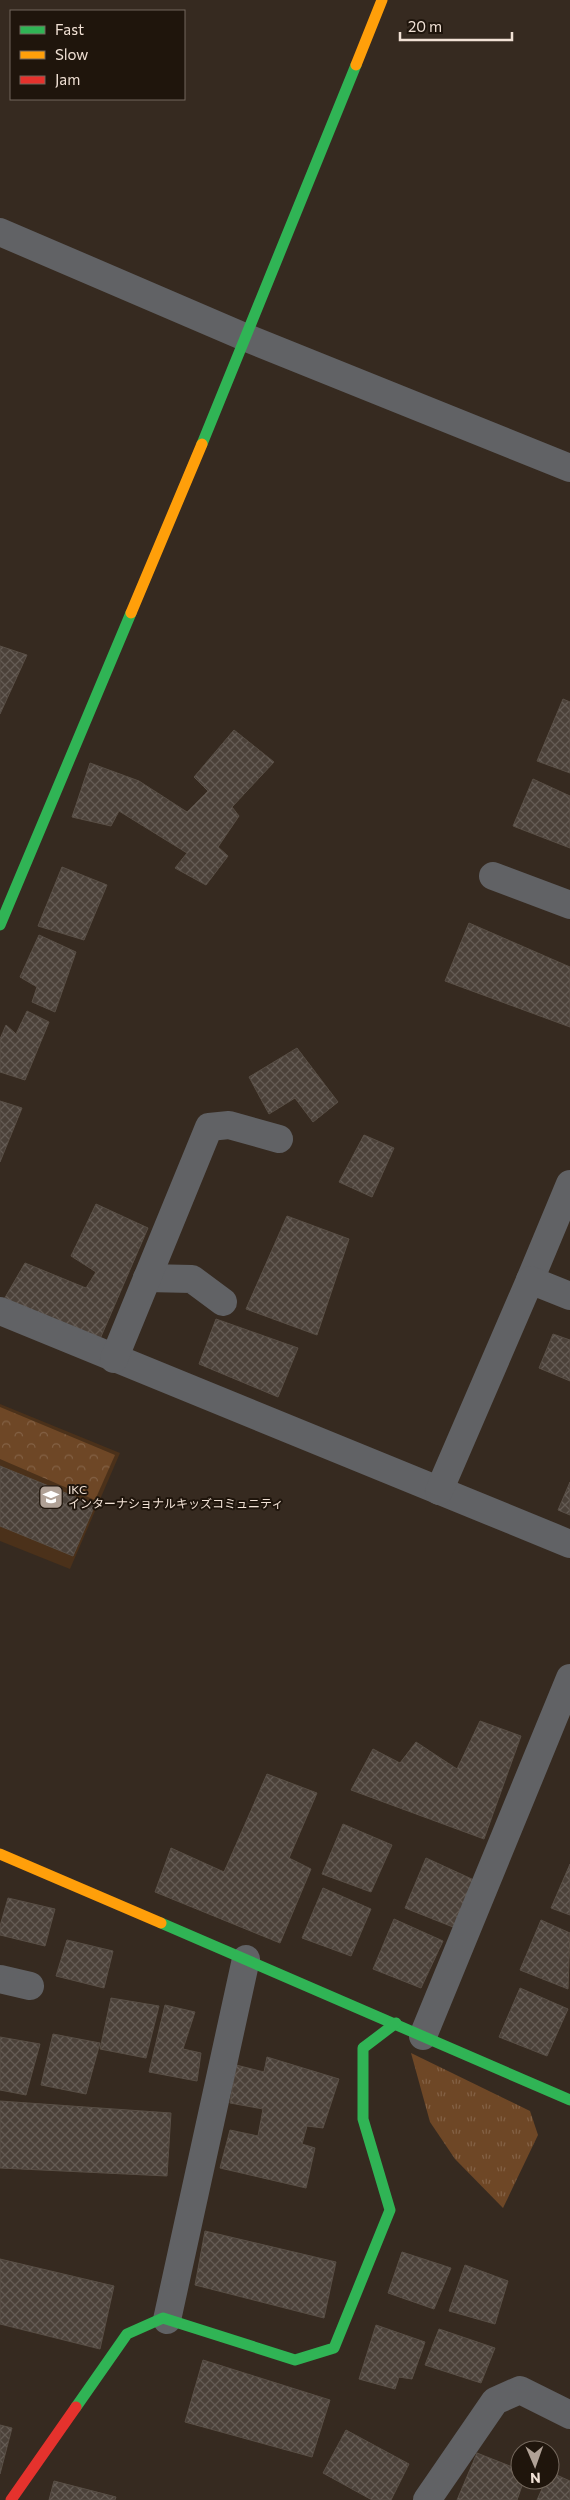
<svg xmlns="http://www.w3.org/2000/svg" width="570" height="2500" viewBox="0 0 570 2500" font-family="Commissioner,'Noto Sans JP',sans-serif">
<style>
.built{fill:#4b311a}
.grass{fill:url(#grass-tufts)}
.forest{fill:url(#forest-crowns)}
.building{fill:url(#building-cross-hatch);stroke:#594f46}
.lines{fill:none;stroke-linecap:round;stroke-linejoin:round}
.street{stroke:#616265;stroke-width:28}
.fast{stroke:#30b455;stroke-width:11}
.slow{stroke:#ff9f0a;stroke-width:11}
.jam{stroke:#e5322d;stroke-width:11}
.labels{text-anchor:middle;stroke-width:4;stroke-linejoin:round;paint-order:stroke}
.poi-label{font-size:12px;fill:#f1e1d5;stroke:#1f150c;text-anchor:start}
</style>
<defs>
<pattern id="grass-tufts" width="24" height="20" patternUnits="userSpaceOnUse" patternTransform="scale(1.25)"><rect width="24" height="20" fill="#6e4726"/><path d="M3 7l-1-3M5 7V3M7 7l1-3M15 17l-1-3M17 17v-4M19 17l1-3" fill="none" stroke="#836145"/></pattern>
<pattern id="forest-crowns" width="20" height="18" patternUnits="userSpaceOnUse" patternTransform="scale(1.25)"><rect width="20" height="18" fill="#6e4726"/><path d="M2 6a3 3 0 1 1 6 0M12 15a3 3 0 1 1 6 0" fill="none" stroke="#836145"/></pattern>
<pattern id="building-cross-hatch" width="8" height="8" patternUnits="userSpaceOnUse" patternTransform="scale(1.25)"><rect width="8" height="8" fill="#4b4139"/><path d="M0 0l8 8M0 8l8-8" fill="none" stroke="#655c55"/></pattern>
</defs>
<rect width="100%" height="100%" fill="#362a20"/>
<!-- built -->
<path class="built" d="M0,1404L120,1453L70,1569L0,1541Z"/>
<!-- grass -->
<path class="grass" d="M411,2053L530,2111L538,2135L503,2208L455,2159L430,2122Z"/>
<!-- forest -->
<path class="forest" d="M0,1407L115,1455L95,1500L0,1459Z"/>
<!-- building -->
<g class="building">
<path d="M0,646L27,655L0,714Z"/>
<path d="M563,699L570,702V773L537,761Z"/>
<path d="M234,730L274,762L232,807L239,816L218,847L228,856L206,885L175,868L187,853L119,811L111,826L72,817L90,763L139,781L187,812L208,791L194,777Z"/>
<path d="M533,779L570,796V848L513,826Z"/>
<path d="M62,867L107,885L84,940L38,926Z"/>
<path d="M469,923L570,967V1027L445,981Z"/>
<path d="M39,935L76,952L55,1012L32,1002L37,987L20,977Z"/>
<path d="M27,1011L49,1022L25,1080L0,1072V1039L6,1025L16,1034Z"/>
<path d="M297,1048L338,1102L313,1122L295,1098L269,1114L249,1077Z"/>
<path d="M0,1101L22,1108L0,1162Z"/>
<path d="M364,1135L394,1148L372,1197L339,1182Z"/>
<path d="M96,1204L148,1228L100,1339L3,1301L25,1263L86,1288L96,1272L71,1256Z"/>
<path d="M287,1216L349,1239L317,1335L246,1309Z"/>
<path d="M216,1319L298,1348L278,1397L199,1364Z"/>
<path d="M553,1334L570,1340V1381L539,1368Z"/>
<path d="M0,1466L95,1505L73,1556L0,1526Z"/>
<path d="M570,1482V1515L558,1510Z"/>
<path d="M480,1721L521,1736L484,1839L351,1790L373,1749L400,1763L416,1742L457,1769Z"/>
<path d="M267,1774L317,1793L289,1858L311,1869L280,1943L155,1892L171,1848L224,1872Z"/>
<path d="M343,1824L392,1845L371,1892L322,1874Z"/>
<path d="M426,1858L474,1880L453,1927L405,1908Z"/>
<path d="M570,1864V1915L551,1908Z"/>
<path d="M323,1888L371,1909L351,1956L302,1938Z"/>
<path d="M8,1898L55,1909L45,1946L0,1935V1926Z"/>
<path d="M394,1919L443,1941L421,1988L373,1969Z"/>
<path d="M541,1920L570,1933L568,1989L520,1970Z"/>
<path d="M67,1940L113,1951L104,1988L56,1976Z"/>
<path d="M520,1988L568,2009L547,2056L499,2037Z"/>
<path d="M111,1998L159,2006L146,2058L100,2049Z"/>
<path d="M165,2005L195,2012L183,2049L201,2053L197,2081L149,2072Z"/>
<path d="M53,2034L100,2043L86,2094L41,2085Z"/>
<path d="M0,2037L40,2044L26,2095L0,2090Z"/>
<path d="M267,2057L339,2079L323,2128L307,2126L302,2144L315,2148L306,2188L220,2168L230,2130L258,2136L263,2109L230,2103L236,2065L264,2072Z"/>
<path d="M0,2101L171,2113L167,2176L0,2168Z"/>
<path d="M205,2231L336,2262L324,2318L195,2285Z"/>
<path d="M402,2252L451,2268L434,2309L388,2293Z"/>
<path d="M0,2259L114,2286L100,2349L0,2324Z"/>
<path d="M465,2265L508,2281L495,2324L449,2311Z"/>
<path d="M376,2325L425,2342L412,2379L399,2377L395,2389L359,2379Z"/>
<path d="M439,2329L495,2348L481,2383L425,2365Z"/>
<path d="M203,2360L330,2400L312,2457L185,2422Z"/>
<path d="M0,2425L12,2428L0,2474Z"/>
<path d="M346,2430L409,2464L391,2500H372L323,2473Z"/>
<path d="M477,2453L520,2470V2480H524L517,2500H457Z"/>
<path d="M550,2472L570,2481V2500H537L546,2480H550Z"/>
<path d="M54,2481L116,2497L115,2500H49Z"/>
</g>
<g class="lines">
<!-- street -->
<g class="street">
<path d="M0,232L247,338L570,468"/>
<path d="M493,876L570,905"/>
<path d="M147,1278L192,1279L223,1302"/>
<path d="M530,1280L570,1184"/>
<path d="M0,1311L570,1544"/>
<path d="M114,1359L209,1127L229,1125L279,1139"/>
<path d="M439,1491L530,1280L570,1296"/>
<path d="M0,1979L30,1986"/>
<path d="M423,2036L570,1678"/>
<path d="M167,2320L246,1959"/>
<path d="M427,2500L495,2401L520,2390L570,2415"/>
</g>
<!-- fast -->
<g class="fast">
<path d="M202,444L356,65"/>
<path d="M0,925L131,613"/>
<path d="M161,1923L570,2100"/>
<path d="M76,2407L127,2334L163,2318L295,2360L334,2348L390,2210L363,2119V2048L396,2023"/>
</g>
<!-- slow -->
<g class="slow">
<path d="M356,65L382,0"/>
<path d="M131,613L202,444"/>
<path d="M0,1854L161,1923"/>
</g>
<!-- jam -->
<path class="jam" d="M11,2500L76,2407"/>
</g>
<!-- icons -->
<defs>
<g id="school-square" transform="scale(1.25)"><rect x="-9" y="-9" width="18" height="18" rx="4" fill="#b0a196" stroke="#1f150c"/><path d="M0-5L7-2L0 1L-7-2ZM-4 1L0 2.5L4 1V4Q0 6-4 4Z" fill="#fff"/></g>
</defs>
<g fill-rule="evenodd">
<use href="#school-square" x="51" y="1497"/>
</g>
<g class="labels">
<!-- poi labels -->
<g class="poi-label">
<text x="68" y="1494">IKC<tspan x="68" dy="14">インターナショナルキッズコミュニティ</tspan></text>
</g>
</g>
<!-- legend -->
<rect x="10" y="10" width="175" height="90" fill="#1f150c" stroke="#73675c"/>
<rect x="20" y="26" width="25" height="8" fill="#30b455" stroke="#73675c"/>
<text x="55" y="35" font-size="15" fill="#f1e1d5">Fast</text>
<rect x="20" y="51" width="25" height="8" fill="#ff9f0a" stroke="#73675c"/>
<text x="55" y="60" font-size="15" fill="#f1e1d5">Slow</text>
<rect x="20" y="76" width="25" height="8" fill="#e5322d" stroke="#73675c"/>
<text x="55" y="85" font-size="15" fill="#f1e1d5">Jam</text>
<!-- north arrow -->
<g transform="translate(535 2465) rotate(178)"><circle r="24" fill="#1f150c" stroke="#73675c"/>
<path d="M0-4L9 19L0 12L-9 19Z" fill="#b0a196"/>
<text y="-8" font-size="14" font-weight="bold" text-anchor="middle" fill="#f1e1d5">N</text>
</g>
<!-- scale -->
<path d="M400 32v8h112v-8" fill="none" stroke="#f1e1d5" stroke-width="2.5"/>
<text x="408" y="32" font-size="15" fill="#f1e1d5" stroke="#1f150c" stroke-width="4" paint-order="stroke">20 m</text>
</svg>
